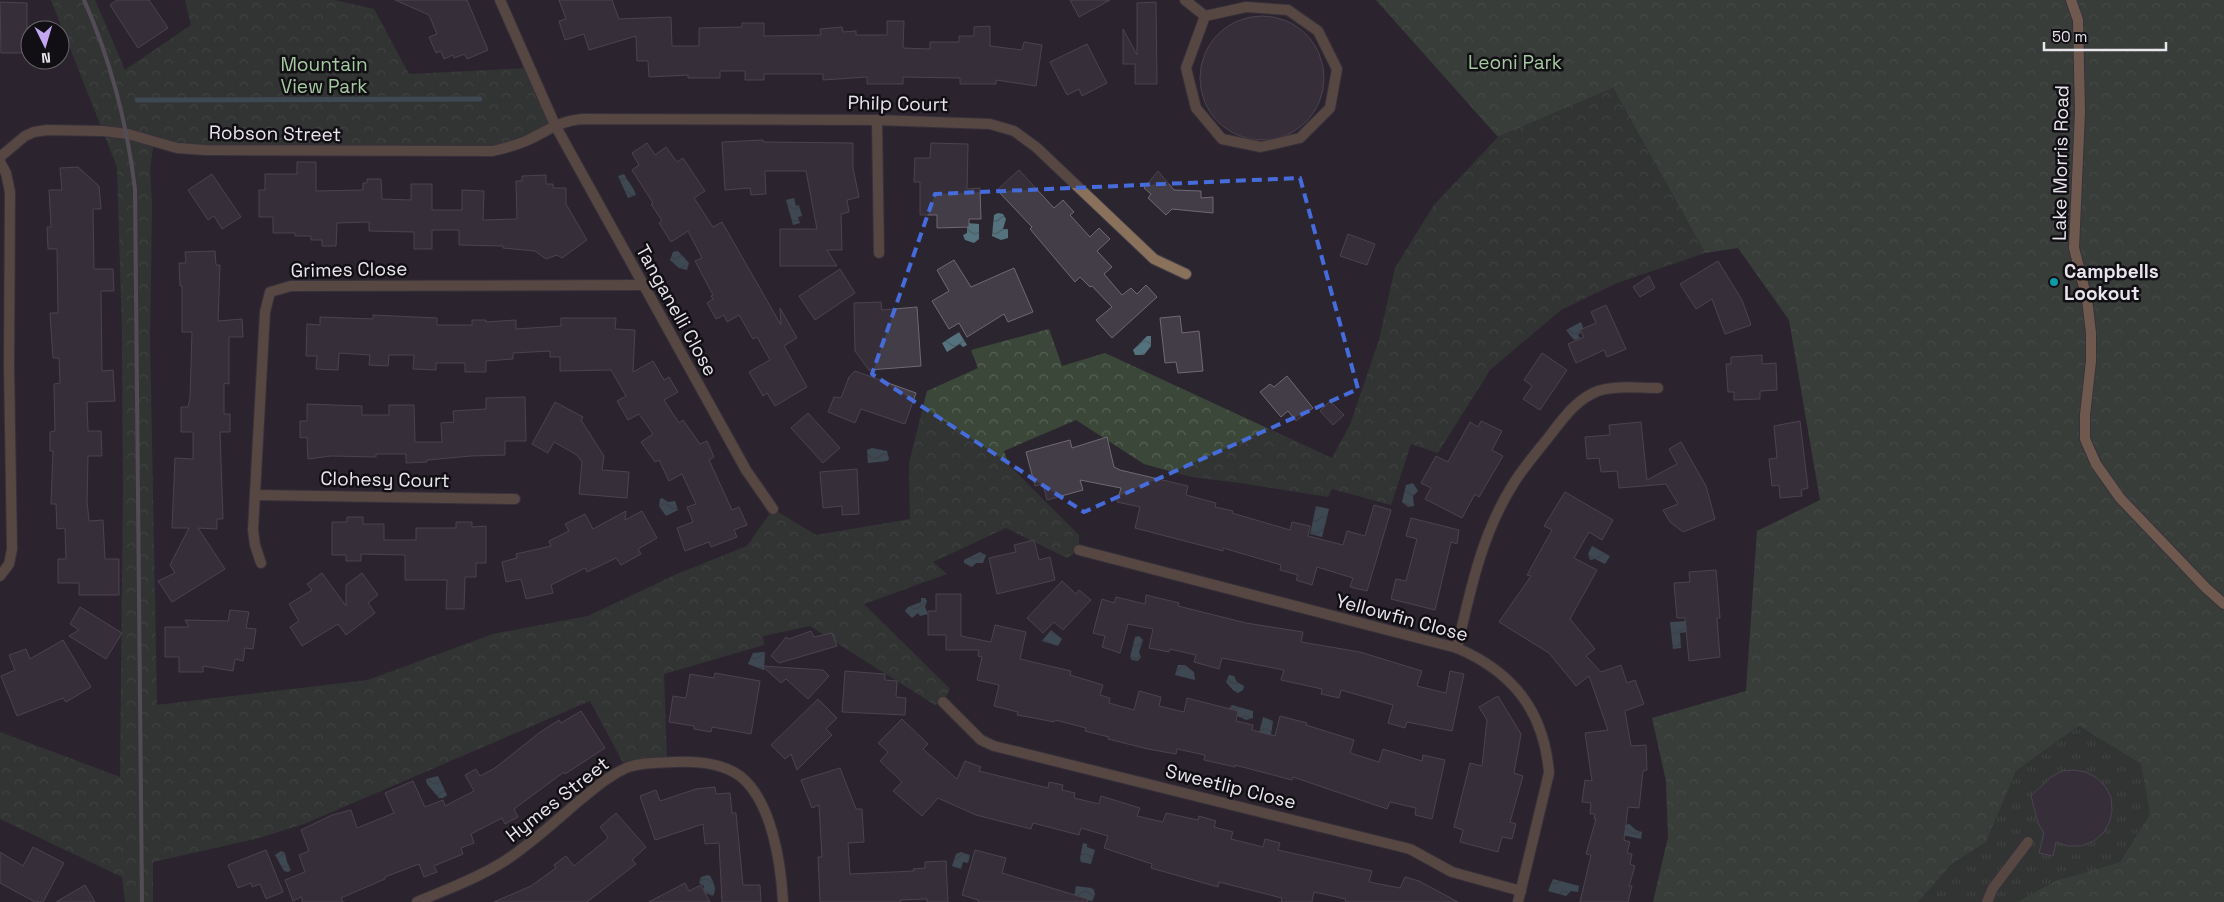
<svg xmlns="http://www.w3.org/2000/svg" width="2224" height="902" viewBox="0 0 2224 902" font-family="'Space Grotesk',sans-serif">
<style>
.grass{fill:url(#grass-tufts)}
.forest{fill:url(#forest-crowns)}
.park{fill:url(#park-crowns)}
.water{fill:url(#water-waves)}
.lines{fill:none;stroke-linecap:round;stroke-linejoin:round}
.stream{stroke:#54737e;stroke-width:5}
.building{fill:#433d47;stroke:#706975}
.street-casing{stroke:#464049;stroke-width:12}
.secondary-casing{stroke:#464049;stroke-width:12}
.street{stroke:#8a715b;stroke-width:10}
.secondary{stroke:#c29a77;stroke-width:10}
.rail{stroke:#837d86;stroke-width:4}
.marked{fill:none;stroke:#466cdc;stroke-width:4;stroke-dasharray:10 6;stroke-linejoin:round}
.culture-dot{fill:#0f9aa8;stroke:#120f14;stroke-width:2}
.labels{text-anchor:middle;stroke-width:5;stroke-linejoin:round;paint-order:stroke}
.park-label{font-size:19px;fill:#a5caa1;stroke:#120f14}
.street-label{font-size:19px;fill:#e9e5ec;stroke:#120f14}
.poi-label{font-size:19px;font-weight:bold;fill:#e9e5ec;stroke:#120f14;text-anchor:start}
</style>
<defs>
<pattern id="grass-tufts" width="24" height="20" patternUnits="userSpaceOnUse" patternTransform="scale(1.25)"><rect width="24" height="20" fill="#3b4839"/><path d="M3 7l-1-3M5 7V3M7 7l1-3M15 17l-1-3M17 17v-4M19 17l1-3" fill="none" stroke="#576256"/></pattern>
<pattern id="forest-crowns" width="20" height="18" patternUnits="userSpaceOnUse" patternTransform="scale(1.25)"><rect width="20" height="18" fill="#495c48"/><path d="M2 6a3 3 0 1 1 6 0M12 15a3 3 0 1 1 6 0" fill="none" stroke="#637363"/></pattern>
<pattern id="park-crowns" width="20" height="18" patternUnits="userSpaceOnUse" patternTransform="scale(1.25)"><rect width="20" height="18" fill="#3b4839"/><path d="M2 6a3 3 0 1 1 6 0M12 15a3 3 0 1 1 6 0" fill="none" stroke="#576256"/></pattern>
<pattern id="water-waves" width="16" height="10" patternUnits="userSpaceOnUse" patternTransform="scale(1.25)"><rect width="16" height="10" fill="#54737e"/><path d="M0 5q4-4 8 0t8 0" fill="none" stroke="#4d5c62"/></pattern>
</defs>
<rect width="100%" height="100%" fill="#2b252f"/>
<!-- grass -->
<path class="grass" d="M2079,726L2141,764L2150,814L2120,862L2055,881L2017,902H1918L1952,864L1986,842L2016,771Z"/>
<!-- forest -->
<path class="forest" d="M1376,0H2224V902H2017L2055,881L2120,862L2150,814L2141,764L2079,726L2016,771L1986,842L1952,864L1918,902H1653L1668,837L1666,781L1652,718L1746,691L1757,531L1820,500L1789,320L1738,248L1705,253L1613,88L1498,137Z"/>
<!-- park -->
<path class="park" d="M51,0H95L125,70L191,25L185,0H334L374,9L409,74L529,68L555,125L495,151L177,148L154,141L150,168L152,205L150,338L157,705L368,680L493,634L588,616L677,574L747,546L773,509L816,535L910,519L909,463L927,391L978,368L971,350L1049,329L1062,366L1105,353L1332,458L1350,425L1379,340L1395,268L1434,205L1498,137L1613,88L1705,253L1617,283L1561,310L1490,370L1438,453L1411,444L1391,505L1332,489L1328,497L1241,483L1191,477L1144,464L1076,420L1004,451L1009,465L1079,535V550L1067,558L1006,528L933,562L947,574L864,604L950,689L943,702L935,705L810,626L763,636L764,645L664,674L667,762L626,768L590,701L304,824L259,838L153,862V902H125L122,877L0,819V732L120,777L123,495L122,331L117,167Z"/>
<!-- water -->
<g class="water">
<path d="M624,174C628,182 633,186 636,195L628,198L618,176Z"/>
<path d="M794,198L796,206L799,205L802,216L798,217L800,223L793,225L786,200Z"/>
<path d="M998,213L1003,214L1006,219L1003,229H1008V238L1001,240L992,236L994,215Z"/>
<path d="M967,223L979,224V239L974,243L965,240L963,235L967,233Z"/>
<path d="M678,251L689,263L687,270L679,268L670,260L673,252Z"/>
<path d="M1581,322L1584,330L1578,335L1580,338L1574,340L1566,330Z"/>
<path d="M959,332L967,345L963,347L960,344L947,352L942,343Z"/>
<path d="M1147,336H1151V346L1144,355H1135L1133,350Z"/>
<path d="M872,448L887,451L889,459L887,461L868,463L867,450Z"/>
<path d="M1413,483L1418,491L1413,496L1414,506L1408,507L1402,502L1406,485Z"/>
<path d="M662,498L668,502L675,501L678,510L666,516L659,506L660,499Z"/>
<path d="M1316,506L1329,509L1322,537L1310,534Z"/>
<path d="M1592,546L1610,556L1605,564L1595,559L1590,560L1588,554Z"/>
<path d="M980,552L986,555L983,563H976L972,567L964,563V560Z"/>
<path d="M921,598H925L927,601L925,607L928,614L920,616L918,613L912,618L905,611L908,607L921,602Z"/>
<path d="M1687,621L1688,632L1680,633L1681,648L1673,649L1670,622Z"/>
<path d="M1051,630L1062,639L1058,646L1042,641Z"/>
<path d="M1139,636L1143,640L1139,652L1141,657L1138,661L1132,660L1130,657L1135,637Z"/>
<path d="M765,652L764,670L748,664L753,653Z"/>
<path d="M1178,665H1185L1194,672L1195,680L1175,675Z"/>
<path d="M1229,675L1234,676L1237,682L1244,686L1243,690L1238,693L1233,690L1226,682Z"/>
<path d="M1232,705L1253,711V718L1246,720L1231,713L1229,708Z"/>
<path d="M1263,717L1273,721L1271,735L1259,733Z"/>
<path d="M438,776L447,795L443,798H439L427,784L426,779Z"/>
<path d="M1629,824L1636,830L1642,832L1641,839L1604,831Z"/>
<path d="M1083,843L1087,844V847L1095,850L1091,864L1081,862L1080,858Z"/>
<path d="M281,851L285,853L287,862L291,870L288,872L284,871L275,855Z"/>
<path d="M961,852L970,855L968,863L963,862L961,869L952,866L956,854Z"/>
<path d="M708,875L710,876C714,883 717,889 713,896L703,892L704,886L699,883L701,877Z"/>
<path d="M1553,879L1579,886L1578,892L1571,891L1566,896L1548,891Z"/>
<path d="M1076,886L1091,888L1094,890L1095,895L1092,901L1074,898Z"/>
</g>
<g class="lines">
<!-- stream -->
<path class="stream" d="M137,100L480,99"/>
</g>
<!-- building -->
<g class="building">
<path d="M117,0H149L168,28L138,48L110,5Z"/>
<path d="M395,0H467L488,50L467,59L465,54L454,58L453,55L444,59L441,51L436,53L429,37L437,34L429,15Z"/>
<path d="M559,0H612L619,19L671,17L672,46H699V28L742,27V23H764V36L821,35L820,29L842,27L843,32L856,31V35H887V21H904L903,48L930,49V42H959V36H974V27L990,26V46L1022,50L1024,42L1042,45L1036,86L996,80V84H960V78L903,77V84H867V77L823,80V74H764V80H745V71H720V78H688V75L649,77L648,61H637L636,36L589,50L584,34L565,40L559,21L566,19Z"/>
<path d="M1070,0H1110L1079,17Z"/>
<path d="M0,2L27,3V53H1Z"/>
<path d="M1156,2L1157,84H1135V64H1123V29L1137,55V3Z"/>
<circle cx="1262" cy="78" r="62"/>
<path d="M1087,44L1107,83L1082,96L1079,89L1067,95L1050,62Z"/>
<path d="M763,140V142L853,143V168L859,197L847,200L849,212L841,214L842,250H827L837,266H780V229H817L806,171H765L766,194L751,195L750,188L725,190L722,142Z"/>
<path d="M647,143L655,155L666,147L677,162L683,158L705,191L694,198L713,227L722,222L781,325L780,308L797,338L784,346L807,387L775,406L767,393L763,396L749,372L770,360L757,337L753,339L739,315L727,322L724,315L716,319L707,303L713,299L711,296L713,295L695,261L702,258L688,231L671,242L659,223L662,221L651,204L653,203L632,170L639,165L632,153Z"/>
<path d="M931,143L968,144L967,189L980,188L981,219H969V227L937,228V215H920V182H914L915,158H930Z"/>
<path d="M297,162H316V191L363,190V183H367V179H381L382,199L411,200V184H432V210H462V190L484,191L483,220L517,219L516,181H522V176L546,175V184H553V188H566V204L587,240L562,258L557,255L546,259L535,251L503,248V246L459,245V230H432V249H414V232L369,231V222L337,223L336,246H322V240H311V236H295V233H273V217H259V190H265V174H297Z"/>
<path d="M78,167L99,186L101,209H93L94,269H113L114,291H101L102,371L113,370L115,401L87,402L88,431H101L102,456H88L87,501L89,521L103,520L105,559H119V595H79V583H58V559H66L65,528L57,529L56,504H51L53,451H50V432L55,431L54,384L60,383L59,358H53L51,329L50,313H58L57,249H48L47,227H51L49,190H62L60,168Z"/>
<path d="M1019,170L1054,208L1063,200L1074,212L1070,215L1090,237L1099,228L1110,239L1097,251L1112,267L1104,274L1122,295L1131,288L1137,294L1146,285L1157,297L1112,338L1096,320L1112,307L1092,286L1090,287L1080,277L1075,282L1030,229L1032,227L997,190Z"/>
<path d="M1158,171L1174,190L1201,191V198L1213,197V213L1172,209L1166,215L1148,198L1151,194L1144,188Z"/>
<path d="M212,174L241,217L222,229L214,216L208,220L188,190Z"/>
<path d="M1348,234L1375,244L1367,265L1340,256Z"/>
<path d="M215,251L216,265H220L218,321L242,319L243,337H229V384L224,383V414H230V432H220L223,519H217V529L198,528L225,569L172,602L158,581L175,573L170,565L189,528H172L175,458L193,459V432H181V407H188L190,398L192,332H182V286H180L179,263H186L185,252Z"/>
<path d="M954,260L971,287L1014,268L1033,312L1008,322L1004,314L967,337L959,323L949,329L932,301L949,291L937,270Z"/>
<path d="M1718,261L1742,300L1751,325L1725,334L1712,299L1696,309L1680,284Z"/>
<path d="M840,269L855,293L815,320L799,296Z"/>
<path d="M1649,276L1655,288L1640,297L1633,287Z"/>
<path d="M881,302L882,310L917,307L921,366L869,370L855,351L854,303Z"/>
<path d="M1606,305L1626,349L1607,357L1604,350L1576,363L1568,344L1584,337L1580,330L1596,323L1591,312Z"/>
<path d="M373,315L437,318V325H472V320H486V322L516,320V329L561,326V318H616L615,329L635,330L633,372L653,361L664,380L669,377L678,392L664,400L679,423L683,420L700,444L707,441L714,457L709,460L732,510L739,507L747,525L734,530L737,537L711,547L709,542L685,551L677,528L693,522L687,507L696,504L682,474L669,481L659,460L655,462L641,442L653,434L639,414L628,420L617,401L626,396L611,370L560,371V357H550V351L513,353V359L486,361V372H465V363H436V370L413,369L414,355H389L388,366L369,365L370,355L339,353L338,370L316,369L317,356H306L307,324L320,325V317L373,319Z"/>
<path d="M1180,316L1182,333L1199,331L1203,371L1178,373L1176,362L1165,363L1160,318Z"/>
<path d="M1542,353L1567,370L1540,410L1523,399L1532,386L1524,380Z"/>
<path d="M1762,355V364L1776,363L1777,390L1760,391V399L1734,400V392H1728L1726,364H1731V357Z"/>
<path d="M855,371L916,393L905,424L861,409L855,423L828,412L834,397L841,398L849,377Z"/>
<path d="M1287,376L1313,408L1296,421L1288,411L1281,417L1260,392L1270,384L1274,387Z"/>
<path d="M525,397L526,441H505V455L471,456L427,460V462L406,463V454H376V457L331,456L308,459L307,437L300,438V421H307V404L362,406V415H389V405H414L415,442H442L441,423L454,422L453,411L486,409V398Z"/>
<path d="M1330,401L1344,415L1333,425L1320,411Z"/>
<path d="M555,402L583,417L581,420L604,456L602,470L629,472L627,498L579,494L582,462L577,455L554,442L548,453L532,444Z"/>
<path d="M808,413L840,448L823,463L791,428Z"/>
<path d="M1481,421L1502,431L1492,450L1503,456L1479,497L1475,494L1462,518L1425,499L1431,488L1421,483L1436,456L1448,462L1470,422L1478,427Z"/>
<path d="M1800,421L1808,488L1801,490L1802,496L1780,498L1779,485L1772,486L1769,459L1777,458L1774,426Z"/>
<path d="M1641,422L1647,480L1677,464L1669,449L1681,442L1706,486L1715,519L1683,532L1670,522L1663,510L1678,504L1666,484L1619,488L1617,471L1601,472L1599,458L1587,459L1585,437L1610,435L1609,425Z"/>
<path d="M1107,437L1114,467L1120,470L1188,486L1186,495L1216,503L1215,507L1233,511L1232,513L1290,530L1292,522L1310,526L1308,536L1343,545L1347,531L1365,536L1374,505L1391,510L1367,591L1350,587L1353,578L1317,567L1312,585L1296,580L1298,575L1280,570L1281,565L1223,548V551L1135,528L1140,507L1117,502L1121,488L1080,480L1083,490L1047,500L1043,484L1035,486L1026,452L1070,440L1072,448Z"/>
<path d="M857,469L859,514L842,515V506L823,508L820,472Z"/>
<path d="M1565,492L1613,520L1602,540L1589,532L1574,558L1597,570L1570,619L1595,649L1586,656L1601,672L1621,665L1627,683L1635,680L1644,704L1625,711L1631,746L1646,745L1647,770L1643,771L1639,808L1628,807L1624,840L1630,842L1627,853L1632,854L1630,864L1635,866L1629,886H1632L1628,902H1580L1591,855L1586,854L1596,819H1594L1595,814H1590L1591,803L1582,802L1585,780L1592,781L1585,733L1608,730L1589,676L1576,686L1549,653L1499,622L1531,576L1527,575L1552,530L1544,526Z"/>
<path d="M626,511L625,520L642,511L657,538L638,549L641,554L621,565L616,558L587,572L585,568L551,585L553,593L526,599L521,579L506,582L502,562L517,558L516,554L551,546L549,541L569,531L565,524L585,514L593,529Z"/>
<path d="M347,517H363V524H384V540H416V528H456V522H472V527L486,526V563H476V577H465L464,609H446L447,580H405V555L361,554V561H346V555H332V522H347Z"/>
<path d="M1411,518L1459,530L1457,544L1451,542L1435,610L1391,599L1396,579L1406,581L1417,539L1406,536Z"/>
<path d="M1034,540L1039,560L1050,557L1055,580L997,594L989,558L1016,552L1014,545Z"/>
<path d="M1716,570L1720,618H1717L1720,657L1689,661L1685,618H1677L1674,583L1690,582L1689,572Z"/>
<path d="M322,573L346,606V585L362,573L378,595L368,603L375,613L346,635L338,624L302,646L290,627L299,621L289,604L312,590L307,584Z"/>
<path d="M1062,581L1076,594L1079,590L1091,600L1063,630L1054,622L1043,633L1027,618Z"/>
<path d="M936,594H961V636L991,642L995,625L1026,632L1020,659L1071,671L1070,675L1103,685L1100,695L1110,698L1109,703L1134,710L1139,691L1161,697L1159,706L1184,712L1187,698L1238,711L1236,721L1253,725L1252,730L1275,736L1280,716L1307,723L1306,725L1354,740L1350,753L1379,762L1383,749L1422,761L1423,755L1445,760L1432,819L1415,815L1416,808L1390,802L1387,809L1293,777L1292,780L1235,765V767L1204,760L1205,755L1177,749L1176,754L1148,749L1108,739L1109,737L1085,731L1086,728L1055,720L1054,722L1034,718L1017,715L1018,712L994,706L999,685L977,680L982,657L978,656L979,650H946V635H928V611H936Z"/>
<path d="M1146,595L1179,603L1178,606L1246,623L1303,632L1301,642L1360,652L1422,671L1417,686L1446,693L1450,671L1464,674L1452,731L1407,722L1405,728L1388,723L1393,705L1341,690L1339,698L1321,694L1322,689L1281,680L1284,670L1222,658L1219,669L1194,662L1196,655L1170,649L1169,652L1149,648L1153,629L1128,624L1120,653L1102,647L1105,636L1093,633L1102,599L1114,603L1116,597L1145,604Z"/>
<path d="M80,607L122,633L106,659L69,636L79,630L70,624Z"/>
<path d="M230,610L249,612L246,628L256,629L253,649L245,648L243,661L235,659L233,671L203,666V672H179V657H165V627H189L185,620L228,621Z"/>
<path d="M811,631L814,637L832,633L837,646L779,663L771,656L786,637L789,639Z"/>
<path d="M63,640L91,687L66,702L63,698L17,716L1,676L15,670L9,655L26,649L30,659Z"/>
<path d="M762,666L823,670L829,676L808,699L786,679L781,683Z"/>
<path d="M845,671L885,674V680L897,681L896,697L906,698L905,715L842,712Z"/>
<path d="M715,673L760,681L751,734L712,727L711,732L694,729V726L669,722L673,696L686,698L690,674L714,678Z"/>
<path d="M1498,696L1521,734L1514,773L1523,776L1510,822L1516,824L1512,839L1502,837L1498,852L1460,842L1463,830L1454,827L1470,763L1482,766L1487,720L1479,707Z"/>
<path d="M818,699L837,718L826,729L832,735L797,770L791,754L785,759L771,745Z"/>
<path d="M581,711L605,748L565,774L564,772L514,809L518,817L505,824L502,818L471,834L474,843L461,848L463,854L434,866L437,872L424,877L419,864L385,877V879L341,898L343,902H303L301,897L293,901L285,880L305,872L299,855L309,851L301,830L332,815L351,810L357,828L394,813L385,793L413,781L425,807L443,800L445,806L474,791L465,775L476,769L480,776L495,768L539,733L559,720L561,723Z"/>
<path d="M902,719L928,744L923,749L957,779L965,761L981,767L979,771L1048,788L1049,782L1063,785L1062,790L1075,793L1074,798L1099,804L1101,796L1140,808L1137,816L1163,822L1166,813L1198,820L1199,816L1216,821L1214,827L1233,832L1231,839L1263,847L1265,839L1280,843L1278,850L1372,871L1369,882L1400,888L1405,877L1419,881L1458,902H1345L1346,899L1314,892L1312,902H1281L1282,898L1219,882L1218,887L1151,868L1152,864L1104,848L1108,836L1081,828L1079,835L1033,823L1031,829L976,815L938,798L922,816L893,791L902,782L880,761L888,752L878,743Z"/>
<path d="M840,768L856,809H862L864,842L848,843L850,874L914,871L913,869L925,868V862L946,861L948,902H927V899L900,900V902H820L818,857H822L819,805L812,808L801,780Z"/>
<path d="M2074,770L2086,772L2097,778L2105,786L2111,797L2112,810L2110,821L2104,832L2094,841L2081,846H2068L2056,842L2053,856L2039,853L2044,833L2038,823L2031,796L2051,777L2062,771Z"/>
<path d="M715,787L716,794L730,793L732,813H736L743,885H760L761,902H722L719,843L705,844L703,824L655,840L640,796L656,790L660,801L696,789Z"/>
<path d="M616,813L646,847L632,860L636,864L587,902H494L531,886L556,868L554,865L566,856L574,866L606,840L608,837L600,827Z"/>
<path d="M33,847L64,863L43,902H35L0,883V852L23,866Z"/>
<path d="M266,850L283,892L266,899L260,884L252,887L251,883L238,888L228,865Z"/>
<path d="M975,850L1006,858L1002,873L1088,899L1087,902H978V900L962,895Z"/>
<path d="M685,883L689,891L701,885L710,902H649Z"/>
<path d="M85,885L95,902H56Z"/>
</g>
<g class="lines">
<!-- street casing -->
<g class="street-casing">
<g id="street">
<path d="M500,0L555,125L746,470L773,509"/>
<path d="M1185,0L1205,16L1246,7L1288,10L1318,31L1337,69L1330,108L1300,138L1261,147L1222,139L1196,108L1186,68L1205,16"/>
<path d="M877,120L879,253"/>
<path d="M0,157L25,136L34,132L47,130L103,131L128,134L177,148L205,150L493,151C506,148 518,145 530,139C551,129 557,122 582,119L877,120L990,124L1014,131L1036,147L1154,259L1186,274"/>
<path d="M0,162L6,173L10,192L9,366L12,549L9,564L0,576"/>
<path d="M255,495L515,499"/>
<path d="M1079,550L1457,648C1513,672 1544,711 1549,773L1518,902"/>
<path d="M261,563L255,545L253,530L265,312L270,292L291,286L642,285"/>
<path d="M1457,648C1470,592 1481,536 1512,486C1522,469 1536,453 1548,438C1562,420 1576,399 1598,391C1617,385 1638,388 1658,388"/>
<path d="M943,702L981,740L994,746L1410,849L1452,872L1521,891"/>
<path d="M417,902C445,890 476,879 503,862C530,845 554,822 579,801C594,789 608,776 626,768C640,762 659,763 674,762C695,761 722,763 740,776C772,801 781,864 783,902"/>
<path d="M1987,902L1993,888L2028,842"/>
</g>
</g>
<!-- secondary casing -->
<g class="secondary-casing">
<path id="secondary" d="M2071,0L2078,20L2080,112L2074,248L2087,299L2091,333V361L2085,415V439L2096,464L2120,498L2206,588L2224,604"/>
</g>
<!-- street -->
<use href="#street" class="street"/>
<!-- secondary -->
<use href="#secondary" class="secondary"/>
<!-- rail -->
<path class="rail" d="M84,0C111,61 127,123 135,189L142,902"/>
</g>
<!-- marked area -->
<path d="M0 0H2224V902H0ZM1300,178L1358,389L1084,512L872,374L935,194Z" fill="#2b252f" fill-opacity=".55" fill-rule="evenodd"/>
<path class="marked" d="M1300,178L1358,389L1084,512L872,374L935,194Z"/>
<!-- markers -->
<circle class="culture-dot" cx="2054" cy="282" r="5"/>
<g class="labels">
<!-- park labels -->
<g class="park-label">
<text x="1515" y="69">Leoni Park</text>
<text x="324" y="71">Mountain<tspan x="324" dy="22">View Park</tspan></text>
</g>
<!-- street labels -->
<g class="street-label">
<text transform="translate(898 103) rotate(1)" y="7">Philp Court</text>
<text transform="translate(275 133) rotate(1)" y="7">Robson Street</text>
<text transform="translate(2060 163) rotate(-89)" y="7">Lake Morris Road</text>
<text transform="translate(349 269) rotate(-1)" y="7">Grimes Close</text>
<text transform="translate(677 310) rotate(61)" y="7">Tanganelli Close</text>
<text transform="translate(385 479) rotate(1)" y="7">Clohesy Court</text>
<text transform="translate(1402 617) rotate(15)" y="7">Yellowfin Close</text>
<text transform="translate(1231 786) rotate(14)" y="7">Sweetlip Close</text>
<text transform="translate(557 799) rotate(-38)" y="7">Hymes Street</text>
</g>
<!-- poi labels -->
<g class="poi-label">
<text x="2064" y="278">Campbells<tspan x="2064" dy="22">Lookout</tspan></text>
</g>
</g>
<!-- north arrow -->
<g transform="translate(45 45) rotate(175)"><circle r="24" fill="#120f14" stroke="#68656a"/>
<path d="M0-4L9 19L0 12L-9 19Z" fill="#c3a7f2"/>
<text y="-8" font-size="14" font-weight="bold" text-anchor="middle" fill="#e9e5ec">N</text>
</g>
<!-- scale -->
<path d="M2044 42v8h122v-8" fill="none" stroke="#e9e5ec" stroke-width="2.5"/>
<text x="2052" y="42" font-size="15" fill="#e9e5ec" stroke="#120f14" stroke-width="4" paint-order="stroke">50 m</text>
</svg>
